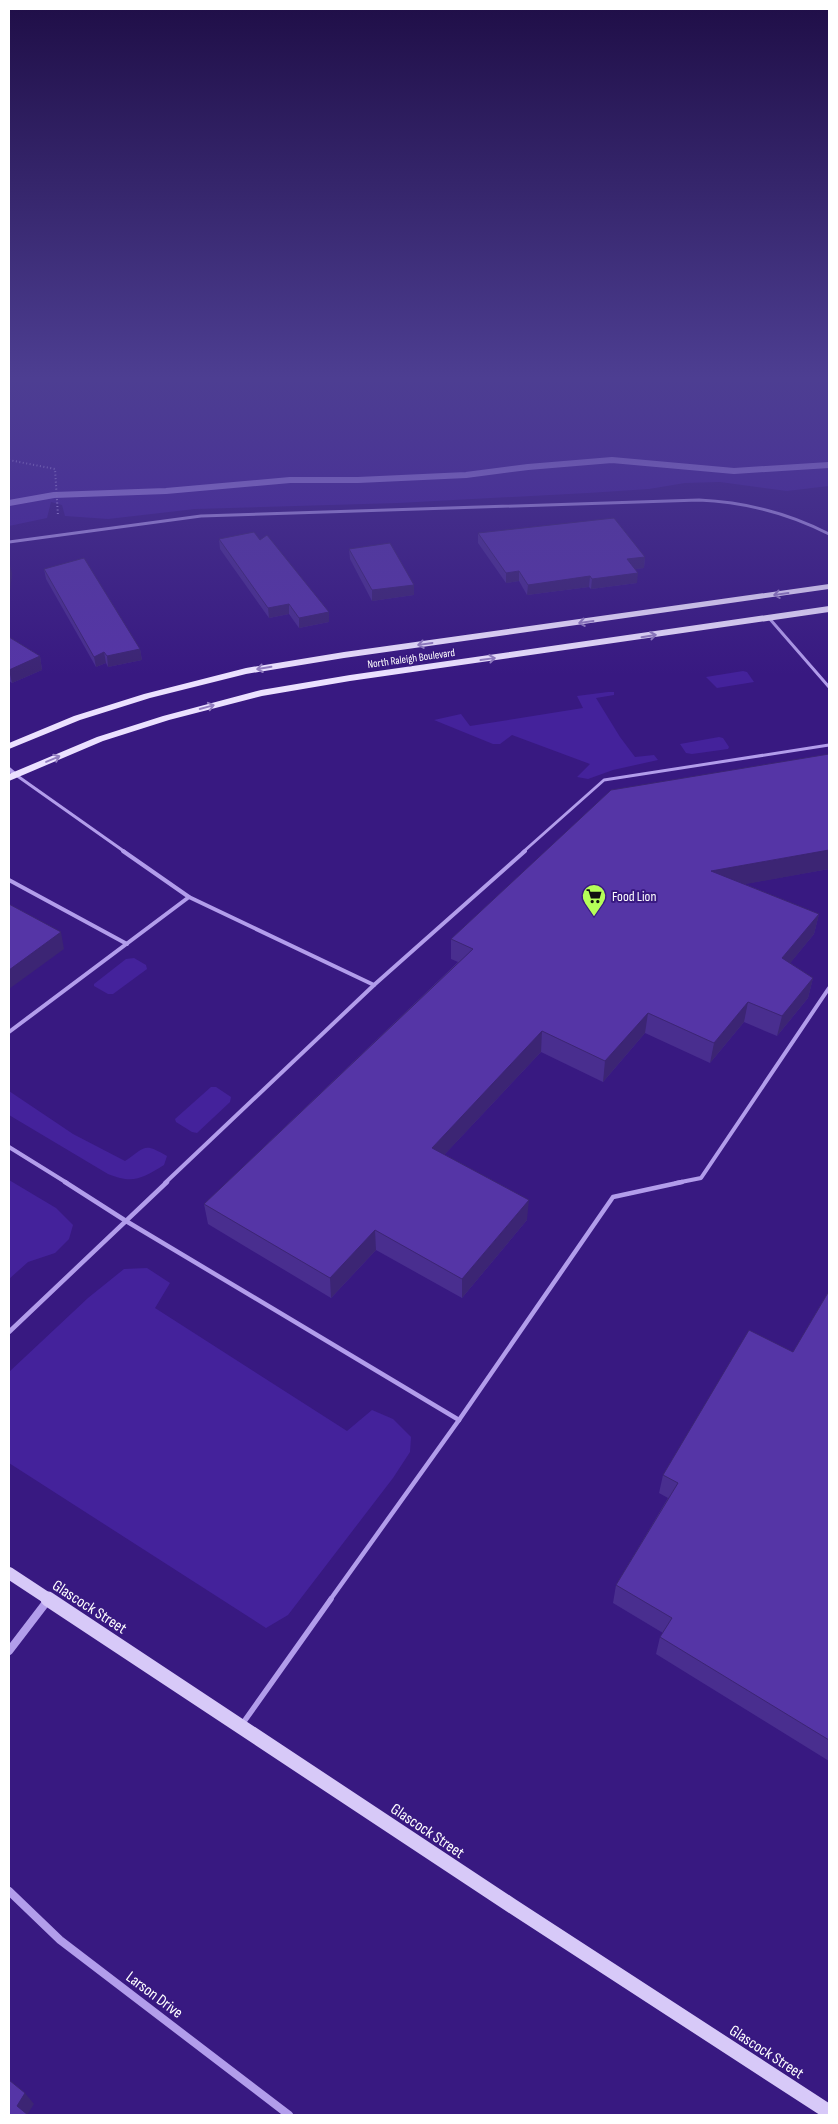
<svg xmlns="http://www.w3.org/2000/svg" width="838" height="2124" viewBox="0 0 838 2124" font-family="'Sofia Sans Condensed',sans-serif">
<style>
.green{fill:#44229b}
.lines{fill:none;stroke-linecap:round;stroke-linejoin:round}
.stream{stroke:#a88fed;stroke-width:6}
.path{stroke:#b29deb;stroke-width:2;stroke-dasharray:1 2.5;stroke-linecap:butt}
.lane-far3{stroke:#b29deb;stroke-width:3}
.lane-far2{stroke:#b29deb;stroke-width:4}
.lane-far1{stroke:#b29deb;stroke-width:4.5}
.lane{stroke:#b29deb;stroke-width:5.5}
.street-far2{stroke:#b29deb;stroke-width:3}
.street-far1{stroke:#b29deb;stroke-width:4}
.street{stroke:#b29deb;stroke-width:8}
.secondary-far1{stroke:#d7c9f8;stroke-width:12}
.secondary{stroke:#d7c9f8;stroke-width:15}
.primary{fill:#ebe1ff;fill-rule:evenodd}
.wall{fill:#492e8f}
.shaded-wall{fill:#3c2574}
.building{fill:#5535a6;stroke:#3c2574}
.oneway{stroke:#927dc0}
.labels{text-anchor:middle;stroke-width:4;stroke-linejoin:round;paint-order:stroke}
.far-street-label{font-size:11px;fill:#fff;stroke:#381981}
.poi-label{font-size:14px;fill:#fff;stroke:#381981;text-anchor:start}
.near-street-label{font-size:16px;fill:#fff;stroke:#381981}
</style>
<rect width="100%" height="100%" fill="#381981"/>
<!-- green -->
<g class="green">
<path d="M9,378H829V486L787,491L720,482L685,483L649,489L588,493L398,503L195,509L108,519L65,516L62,505L51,502L47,518L9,526Z"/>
<path d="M743,671L747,672L754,682L717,688L706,677Z"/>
<path d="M608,692H614V695L596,698L620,737L635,757L654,755L658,760L613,770L588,779L577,777L590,764L512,735L500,744H493L434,720L461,714L470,726L583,708L577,696Z"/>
<path d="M719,737L723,738L729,747L728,749L692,754L686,753L680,744Z"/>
<path d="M134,958L146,965L147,969L113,994H108L94,986V984L126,959Z"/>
<path d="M211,1087H216L231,1097L230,1102L197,1133L192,1132L176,1122L175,1119Z"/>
<path d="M9,1091L73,1134L125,1161C146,1147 143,1142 167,1156L164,1165C141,1179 133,1184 108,1174L9,1115Z"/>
<path d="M9,1180L56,1208L73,1225L69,1239L55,1253L28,1262L9,1279Z"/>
<path d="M147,1268L170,1283L155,1308L347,1431L372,1410L393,1419L411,1437L410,1452L393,1478L288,1615L266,1628L9,1463V1372L88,1298L124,1269Z"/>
</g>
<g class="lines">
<!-- stream -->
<path class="stream" d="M9,503L54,495L166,491L290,480H358L466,475L528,467L612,460L734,471L829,465"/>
<!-- path -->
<path class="path" d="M9,460L55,469L58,516"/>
<!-- lane-far3 -->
<g class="lane-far3">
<path d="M769,618L829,687"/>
<path d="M16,775L125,852"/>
<path d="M523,852L604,780L829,745"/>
</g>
<!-- lane-far2 -->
<g class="lane-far2">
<path d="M123,851L189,897L374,985L165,1183"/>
<path d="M9,880L127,944"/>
<path d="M374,985L525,851"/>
<path d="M9,1032L189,897"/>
<path d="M9,1147L67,1183"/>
<path d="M676,1183L701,1178L829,988"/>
</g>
<!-- lane-far1 -->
<g class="lane-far1">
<path d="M65,1182L126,1221L459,1420"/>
<path d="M9,1332L167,1182"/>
<path d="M330,1600L459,1420L613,1197L682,1182"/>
</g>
<!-- lane -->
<path class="lane" d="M243,1723L331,1599"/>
<!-- street-far2 -->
<path class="street-far2" d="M9,542L201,516L699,500C745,502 788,513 829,534"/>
<!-- street-far1 -->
<path class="street-far1" d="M9,769L16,775"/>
<!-- street -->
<g class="street">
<path d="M9,1651L48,1600"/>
<path d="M9,1891L60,1940L289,2115"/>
</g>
<!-- secondary-far1 -->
<path class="secondary-far1" d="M9,1573L50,1600"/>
<!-- secondary -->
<path class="secondary" d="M48,1599L512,1906L829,2112"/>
<!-- primary -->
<g class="primary">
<path d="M829,584V589L344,658L246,674L150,698L80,720L9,749V743L74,716L144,694L246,668L344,652Z"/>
<path d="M829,606V612L350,681L262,696L169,720L103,741L9,781V774L97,737L163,716L261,690L350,675Z"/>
</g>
</g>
<!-- wall -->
<g class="wall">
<path d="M478,533L645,557L644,568L634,569L637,583L591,589L589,587L527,595L519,581L506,583L478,543Z"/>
<path d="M219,539L329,622L299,628L289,614L269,618L220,549Z"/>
<path d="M349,549L414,585V595L372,601L350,559Z"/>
<path d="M44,569L140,649L142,660L108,667L106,663L96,667L46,579Z"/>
<path d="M9,637L40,656L42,670L12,683L9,681Z"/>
<path d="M611,790L829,869L744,884L819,914L814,934L790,963L813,978L808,998L777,1036L744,1022L710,1063L645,1033L603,1082L541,1052L444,1155L527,1220L462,1298L376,1250L331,1298L208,1224L204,1204L458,962L451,959V939Z"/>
<path d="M829,1291V1761L656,1654L660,1637L663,1633L613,1603L616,1585L668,1498L659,1493L663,1475L793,1352Z"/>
</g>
<!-- shaded-wall -->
<g class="shaded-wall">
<path d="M645,557L644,568L626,570L627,559Z"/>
<path d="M9,561L12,574L9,600Z"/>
<path d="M519,571V581L506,583V573Z"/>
<path d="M638,573L637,583L591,589L592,579Z"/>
<path d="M590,576L589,587L527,595L528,585Z"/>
<path d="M414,585V595L372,601V590Z"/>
<path d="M289,604V614L269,618L268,608Z"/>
<path d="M329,612V622L299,628V618Z"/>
<path d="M140,649L142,660L108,667L107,656Z"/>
<path d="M104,652L106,663L96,667L94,657Z"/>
<path d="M40,656L42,670L12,683L9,670Z"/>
<path d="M829,850V869L708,891L711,871Z"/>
<path d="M819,914L814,934L778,978L782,958Z"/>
<path d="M61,932L64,949L9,989V970Z"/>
<path d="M813,978L808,998L777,1036L782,1016Z"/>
<path d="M748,1002L744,1022L710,1063L714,1043Z"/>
<path d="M648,1013L645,1033L603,1082L605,1061Z"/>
<path d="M542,1031L541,1052L431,1169L432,1148Z"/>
<path d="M529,1200L527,1220L462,1298V1279Z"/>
<path d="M375,1230L376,1250L331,1298L330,1278Z"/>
<path d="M25,2093L34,2104L27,2115L17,2106Z"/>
</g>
<!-- building -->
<g class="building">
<path d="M614,518L645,557L627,559L638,573L592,579L590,576L528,585L519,571L506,573L478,533Z"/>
<path d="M254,532L260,540L267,535L329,612L299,618L289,604L268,608L219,539Z"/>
<path d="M390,543L414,585L372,590L349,549Z"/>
<path d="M84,558L140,649L107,656L104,652L94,657L44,569Z"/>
<path d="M9,637L40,656L9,670Z"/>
<path d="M829,754V850L711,871L819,914L782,958L813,978L782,1016L748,1002L714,1043L648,1013L605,1061L542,1031L432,1148L529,1200L462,1279L375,1230L330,1278L204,1204L473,949L451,939L611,790Z"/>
<path d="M9,904L61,932L9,970Z"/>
<path d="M829,1291V1740L660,1637L672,1618L616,1585L678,1483L663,1475L749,1330L793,1352Z"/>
<path d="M9,2080L25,2093L17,2106L28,2115H9Z"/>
</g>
<!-- one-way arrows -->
<defs><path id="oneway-shaft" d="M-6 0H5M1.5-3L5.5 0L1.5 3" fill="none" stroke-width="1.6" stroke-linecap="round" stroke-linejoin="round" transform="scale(1.25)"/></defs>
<g class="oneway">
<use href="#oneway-shaft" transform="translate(781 594) rotate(172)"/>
<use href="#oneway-shaft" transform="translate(586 622) rotate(172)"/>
<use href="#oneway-shaft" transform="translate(649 636) rotate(-9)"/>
<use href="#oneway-shaft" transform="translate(425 644) rotate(172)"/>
<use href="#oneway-shaft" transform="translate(488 659) rotate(-8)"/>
<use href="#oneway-shaft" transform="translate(264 668) rotate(171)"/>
<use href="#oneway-shaft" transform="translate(207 707) rotate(-15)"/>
<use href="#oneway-shaft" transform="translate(53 759) rotate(-23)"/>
</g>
<!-- sky -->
<linearGradient id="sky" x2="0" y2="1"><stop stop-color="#1f0e47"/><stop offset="0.56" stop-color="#4d3e92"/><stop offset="1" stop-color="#4d3e92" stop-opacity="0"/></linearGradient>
<rect width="838" height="675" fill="url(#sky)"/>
<!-- icons -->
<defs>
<g id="supermarket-pin" transform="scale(1.25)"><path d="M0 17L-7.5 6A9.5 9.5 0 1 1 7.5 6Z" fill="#b5fe58" stroke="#381981"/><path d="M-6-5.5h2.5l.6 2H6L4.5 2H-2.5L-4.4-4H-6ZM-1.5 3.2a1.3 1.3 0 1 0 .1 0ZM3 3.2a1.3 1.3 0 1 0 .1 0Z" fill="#111"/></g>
</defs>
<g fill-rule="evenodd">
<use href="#supermarket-pin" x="594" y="896"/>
</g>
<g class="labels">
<!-- far-street labels -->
<g class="far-street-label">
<text transform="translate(411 658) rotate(-8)" y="4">North Raleigh Boulevard</text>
</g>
<!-- poi labels -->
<g class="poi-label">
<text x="612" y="901">Food Lion</text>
</g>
<!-- near-street labels -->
<g class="near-street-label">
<text transform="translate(90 1606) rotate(33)" y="6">Glascock Street</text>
<text transform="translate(428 1830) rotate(34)" y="6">Glascock Street</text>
<text transform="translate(155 1994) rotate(37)" y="6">Larson Drive</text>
<text transform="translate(767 2051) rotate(33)" y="6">Glascock Street</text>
</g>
</g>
<!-- border -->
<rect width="838" height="2124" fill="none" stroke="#ffffff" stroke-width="20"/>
</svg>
